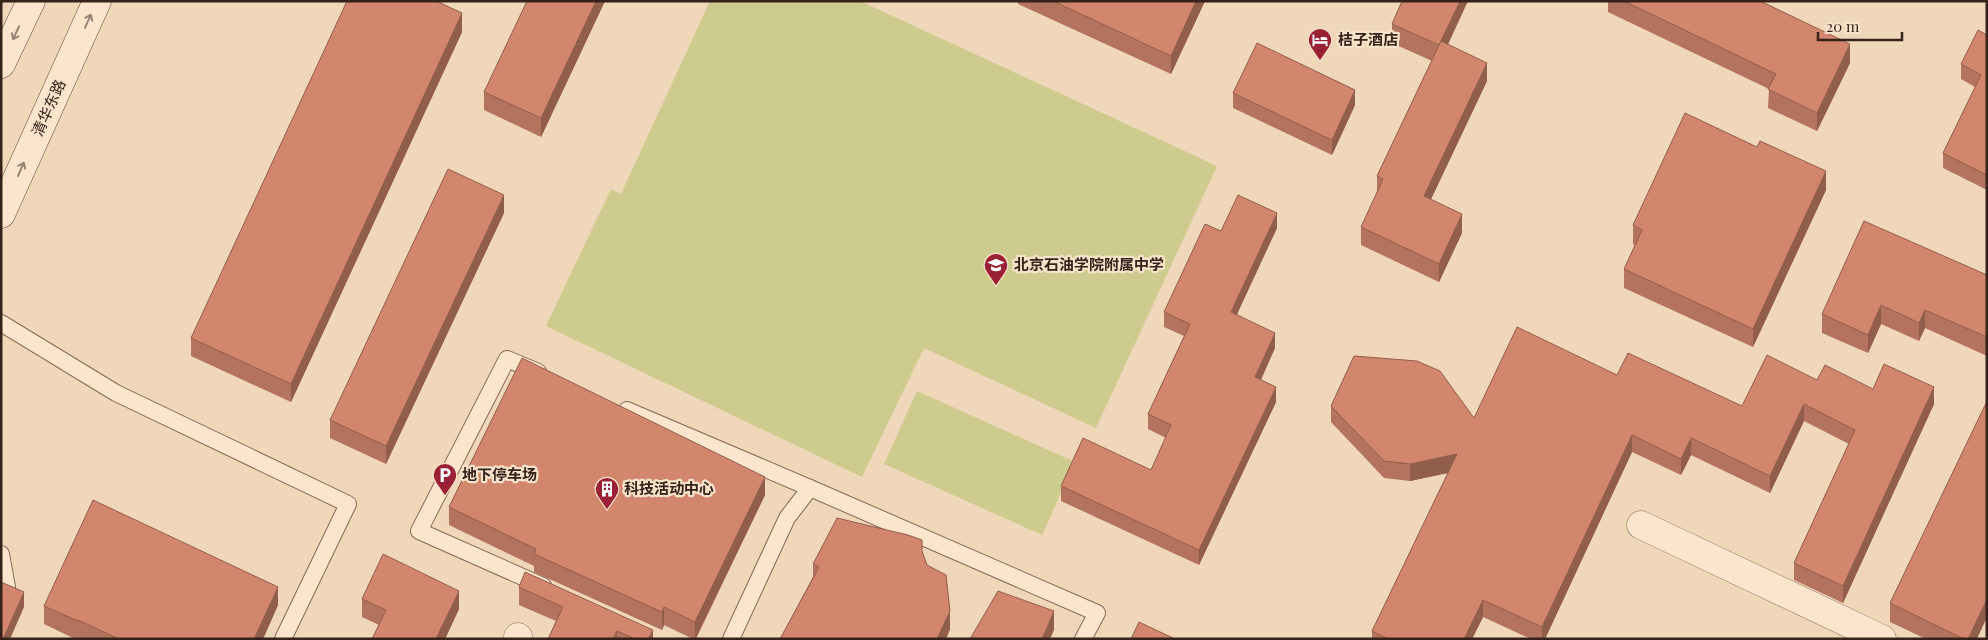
<svg xmlns="http://www.w3.org/2000/svg" width="1988" height="640" viewBox="0 0 1988 640" font-family="'Playfair Display','Noto Sans SC',serif">
<style>
.green{fill:#cecb8e}
.lines{fill:none;stroke-linecap:round;stroke-linejoin:round}
.lane-casing{stroke:#886753;stroke-width:18}
.street-casing{stroke:#886753;stroke-width:29}
.secondary-casing{stroke:#694837;stroke-width:29}
.lane{stroke:#fbe6cd;stroke-width:16}
.street{stroke:#fbe6cd;stroke-width:28}
.secondary{stroke:#fbe6cd;stroke-width:28}
.wall{fill:#b4735e}
.shaded-wall{fill:#925e4c}
.building{fill:#d1866d;stroke:#925e4c}
.oneway{stroke:#988474}
.labels{text-anchor:middle;stroke-width:4.5;stroke-linejoin:round;paint-order:stroke}
.poi-label{font-size:15px;font-weight:bold;fill:#35221a;stroke:#f7e3ca;text-anchor:start}
.street-label{font-size:15px;fill:#35221a;stroke:#f7e3ca}
</style>
<rect width="100%" height="100%" fill="#f0d7ba"/>
<!-- green -->
<g class="green">
<path d="M710,1H860L1217,166L1096,428L924,348L862,477L546,326L611,189L621,194Z"/>
<path d="M917,391L1075,462L1042,535L884,464Z"/>
</g>
<g class="lines">
<!-- lane casing -->
<g class="lane-casing">
<g id="lane">
<path d="M1,323L116,393L348,504L283,639"/>
<path d="M538,372L507,359L419,531L543,586"/>
<path d="M627,410L810,488"/>
<path d="M1,554L7,587"/>
<path d="M731,639L787,518L810,488L1097,613L1083,639"/>
</g>
</g>
<!-- street casing -->
<g class="street-casing">
<g id="street">
<path d="M1641,525L1882,639"/>
<path d="M518,639V637"/>
</g>
</g>
<!-- secondary casing -->
<g class="secondary-casing">
<g id="secondary">
<path d="M1,64L31,1"/>
<path d="M1,214L97,1"/>
</g>
</g>
<!-- lane -->
<use href="#lane" class="lane"/>
<!-- street -->
<use href="#street" class="street"/>
<!-- secondary -->
<use href="#secondary" class="secondary"/>
</g>
<!-- wall -->
<g class="wall">
<path d="M605,1L541,137L484,110V92Z"/>
<path d="M1018,1H1205L1171,74L1018,4Z"/>
<path d="M1608,1H1760L1850,63L1817,131L1768,108L1769,89L1608,12Z"/>
<path d="M1392,24L1448,44L1487,81L1431,199L1462,233L1439,282L1361,245V227L1377,193V176L1432,61L1392,43Z"/>
<path d="M462,32L291,402L191,356V338Z"/>
<path d="M1987,35V190L1943,168V153L1975,87L1961,79V64Z"/>
<path d="M1233,93L1355,105L1332,155L1233,108Z"/>
<path d="M1826,190L1753,347L1624,288V269L1635,245L1633,244V225Z"/>
<path d="M504,213L386,464L330,438V420Z"/>
<path d="M1277,228L1237,314L1275,348L1261,380L1276,402L1199,565L1061,501V486L1151,470L1166,438L1148,429V414L1184,336L1164,327V312L1221,231Z"/>
<path d="M1987,275V356L1925,328L1919,341L1881,324L1868,353L1822,333V314Z"/>
<path d="M1617,375L1742,406L1817,380L1873,389L1934,404L1843,603L1794,580V563L1849,444L1804,421L1770,493L1691,455L1681,475L1632,452L1545,639H1531L1483,617L1472,639H1372V631L1448,473L1410,481L1384,478L1331,422V406L1474,418Z"/>
<path d="M765,495L696,639H693L664,625L662,630L534,572V566L449,525V507Z"/>
<path d="M922,551L950,629L946,639H780L813,577V564Z"/>
<path d="M519,587L653,639H548L556,621L519,605Z"/>
<path d="M362,599L459,609L445,639H372L379,625L362,617Z"/>
<path d="M1890,603L1977,639H1926L1890,622Z"/>
<path d="M278,605L263,639H80L78,638L75,639L44,624V606Z"/>
</g>
<!-- shaded-wall -->
<g class="shaded-wall">
<path d="M596,1H605L541,137V118Z"/>
<path d="M1196,1H1205L1171,74V56Z"/>
<path d="M1460,1H1468L1439,64V45Z"/>
<path d="M462,13V32L291,402V384Z"/>
<path d="M1850,44V63L1817,131V113Z"/>
<path d="M1487,63V81L1424,214V196Z"/>
<path d="M1355,90V105L1332,155V140Z"/>
<path d="M1826,171V190L1753,347V329Z"/>
<path d="M504,195V213L386,464V446Z"/>
<path d="M1277,213V228L1231,327V312Z"/>
<path d="M1462,214V233L1439,282V264Z"/>
<path d="M1881,305V324L1868,353V335Z"/>
<path d="M1925,310V328L1919,341V323Z"/>
<path d="M1275,333V348L1255,392V377Z"/>
<path d="M1276,387V402L1199,565V550Z"/>
<path d="M1934,387V404L1843,603V586Z"/>
<path d="M1804,404V421L1770,493V476Z"/>
<path d="M1632,435V452L1545,639H1542V627Z"/>
<path d="M1691,438V455L1681,475V459Z"/>
<path d="M1457,454V471L1410,481V464Z"/>
<path d="M765,477V495L695,639V622Z"/>
<path d="M278,587V605L263,639H254Z"/>
<path d="M459,591V609L445,639H436Z"/>
<path d="M24,592V607L10,639H3Z"/>
<path d="M1987,599V617L1977,639H1968Z"/>
<path d="M1483,600V617L1472,639H1464Z"/>
<path d="M664,607V625L662,630V612Z"/>
<path d="M950,611V629L946,639H937Z"/>
<path d="M1054,611V630L1050,639H1042Z"/>
<path d="M653,630V639H648Z"/>
<path d="M617,631V639H613Z"/>
</g>
<!-- building -->
<g class="building">
<path d="M347,1H436L462,13L291,384L191,338Z"/>
<path d="M527,1H596L541,118L484,92Z"/>
<path d="M1053,1H1196L1171,56Z"/>
<path d="M1402,1H1460L1439,45L1392,24Z"/>
<path d="M1624,1H1760L1850,44L1817,113L1768,89L1776,74Z"/>
<path d="M1978,30L1987,35V175L1943,153L1981,75L1961,64Z"/>
<path d="M1441,41L1487,63L1424,196L1462,214L1439,264L1361,227L1383,179L1377,176Z"/>
<path d="M1257,43L1355,90L1332,140L1233,93Z"/>
<path d="M1685,113L1757,147L1760,141L1826,171L1753,329L1624,269L1642,230L1633,225Z"/>
<path d="M448,169L504,195L386,446L330,420Z"/>
<path d="M1238,195L1277,213L1231,312L1275,333L1255,377L1276,387L1199,550L1061,486L1083,438L1151,470L1171,425L1148,414L1190,324L1164,312L1205,224L1221,231Z"/>
<path d="M1864,221L1987,275V337L1925,310L1919,323L1881,305L1868,335L1822,314Z"/>
<path d="M1517,327L1617,375L1628,353L1742,406L1767,355L1817,380L1825,365L1873,389L1884,364L1934,387L1843,586L1794,563L1855,430L1804,404L1770,476L1691,438L1681,459L1632,435L1542,627L1483,600L1464,639H1388L1372,631L1457,454L1410,464L1384,461L1331,406L1354,356L1417,361L1440,371L1474,418Z"/>
<path d="M522,358L765,477L695,622L664,607L662,612L534,554L536,549L449,507Z"/>
<path d="M1987,401V599L1968,639H1964L1890,603Z"/>
<path d="M93,500L278,587L254,639H119L78,620V621L44,606Z"/>
<path d="M837,518L908,535L922,540V551L927,565L946,575L950,611L937,639H780L819,567L813,564Z"/>
<path d="M383,554L459,591L436,639H372L386,610L362,599Z"/>
<path d="M525,572L653,630L648,639H635L617,631L613,639H548L563,607L519,587Z"/>
<path d="M1,582L24,592L3,639H1Z"/>
<path d="M998,591L1054,611L1042,639H970Z"/>
<path d="M1139,622L1175,639H1131Z"/>
</g>
<!-- one-way arrows -->
<defs><path id="oneway-shaft" d="M-6 0H5M1.5-3L5.5 0L1.5 3" fill="none" stroke-width="1.6" stroke-linecap="round" stroke-linejoin="round" transform="scale(1.25)"/></defs>
<g class="oneway">
<use href="#oneway-shaft" transform="translate(88 21) rotate(-66)"/>
<use href="#oneway-shaft" transform="translate(16 33) rotate(115)"/>
<use href="#oneway-shaft" transform="translate(21 169) rotate(-66)"/>
</g>
<!-- icons -->
<defs>
<g id="hotel-pin" transform="scale(1.25)"><path d="M0 17L-7.5 6A9.5 9.5 0 1 1 7.5 6Z" fill="#9a2035" stroke="#f7e3ca"/><path d="M-6-4.5h1.5V1H6V5H4.5V3h-9V5H-6ZM-4 0a1.8 1.8 0 1 1 3.6 0ZM.5 0V-2.5h3Q6-2.5 6 0Z" fill="#fff"/></g>
<g id="school-pin" transform="scale(1.25)"><path d="M0 17L-7.5 6A9.5 9.5 0 1 1 7.5 6Z" fill="#9a2035" stroke="#f7e3ca"/><path d="M0-5L7-2L0 1L-7-2ZM-4 1L0 2.5L4 1V4Q0 6-4 4Z" fill="#fff"/></g>
<g id="parking-pin" transform="scale(1.25)"><path d="M0 17L-7.5 6A9.5 9.5 0 1 1 7.5 6Z" fill="#9a2035" stroke="#f7e3ca"/><path d="M-3.5-5.5H1a3.5 3.5 0 0 1 0 7H-1V5.5H-3.5ZM-1-3.4V-.6H.8a1.4 1.4 0 0 0 0-2.8Z" fill="#fff"/></g>
<g id="building-pin" transform="scale(1.25)"><path d="M0 17L-7.5 6A9.5 9.5 0 1 1 7.5 6Z" fill="#9a2035" stroke="#f7e3ca"/><path d="M-4-6H4V6H1V3H-1V6H-4ZM-2.5-4.3h1.7v1.8h-1.7ZM.8-4.3h1.7v1.8H.8ZM-2.5-1h1.7V.8h-1.7ZM.8-1h1.7V.8H.8Z" fill="#fff"/></g>
</defs>
<g fill-rule="evenodd">
<use href="#hotel-pin" x="1320" y="40"/>
<use href="#school-pin" x="996" y="265"/>
<use href="#parking-pin" x="445" y="475"/>
<use href="#building-pin" x="607" y="489"/>
</g>
<g class="labels">
<!-- poi labels -->
<g class="poi-label">
<text x="1338" y="45">桔子酒店</text>
<text x="1014" y="270">北京石油学院附属中学</text>
<text x="462" y="480">地下停车场</text>
<text x="624" y="494">科技活动中心</text>
</g>
<!-- street labels -->
<g class="street-label">
<text transform="translate(49 108) rotate(-66)" y="5">清华东路</text>
</g>
</g>
<!-- border -->
<rect width="1988" height="640" fill="none" stroke="#35221a" stroke-width="5"/>
<!-- scale -->
<path d="M1818 32v8h84v-8" fill="none" stroke="#35221a" stroke-width="2.5"/>
<text x="1826" y="32" font-size="15" fill="#35221a" stroke="#f7e3ca" stroke-width="4" paint-order="stroke">20 m</text>
</svg>
